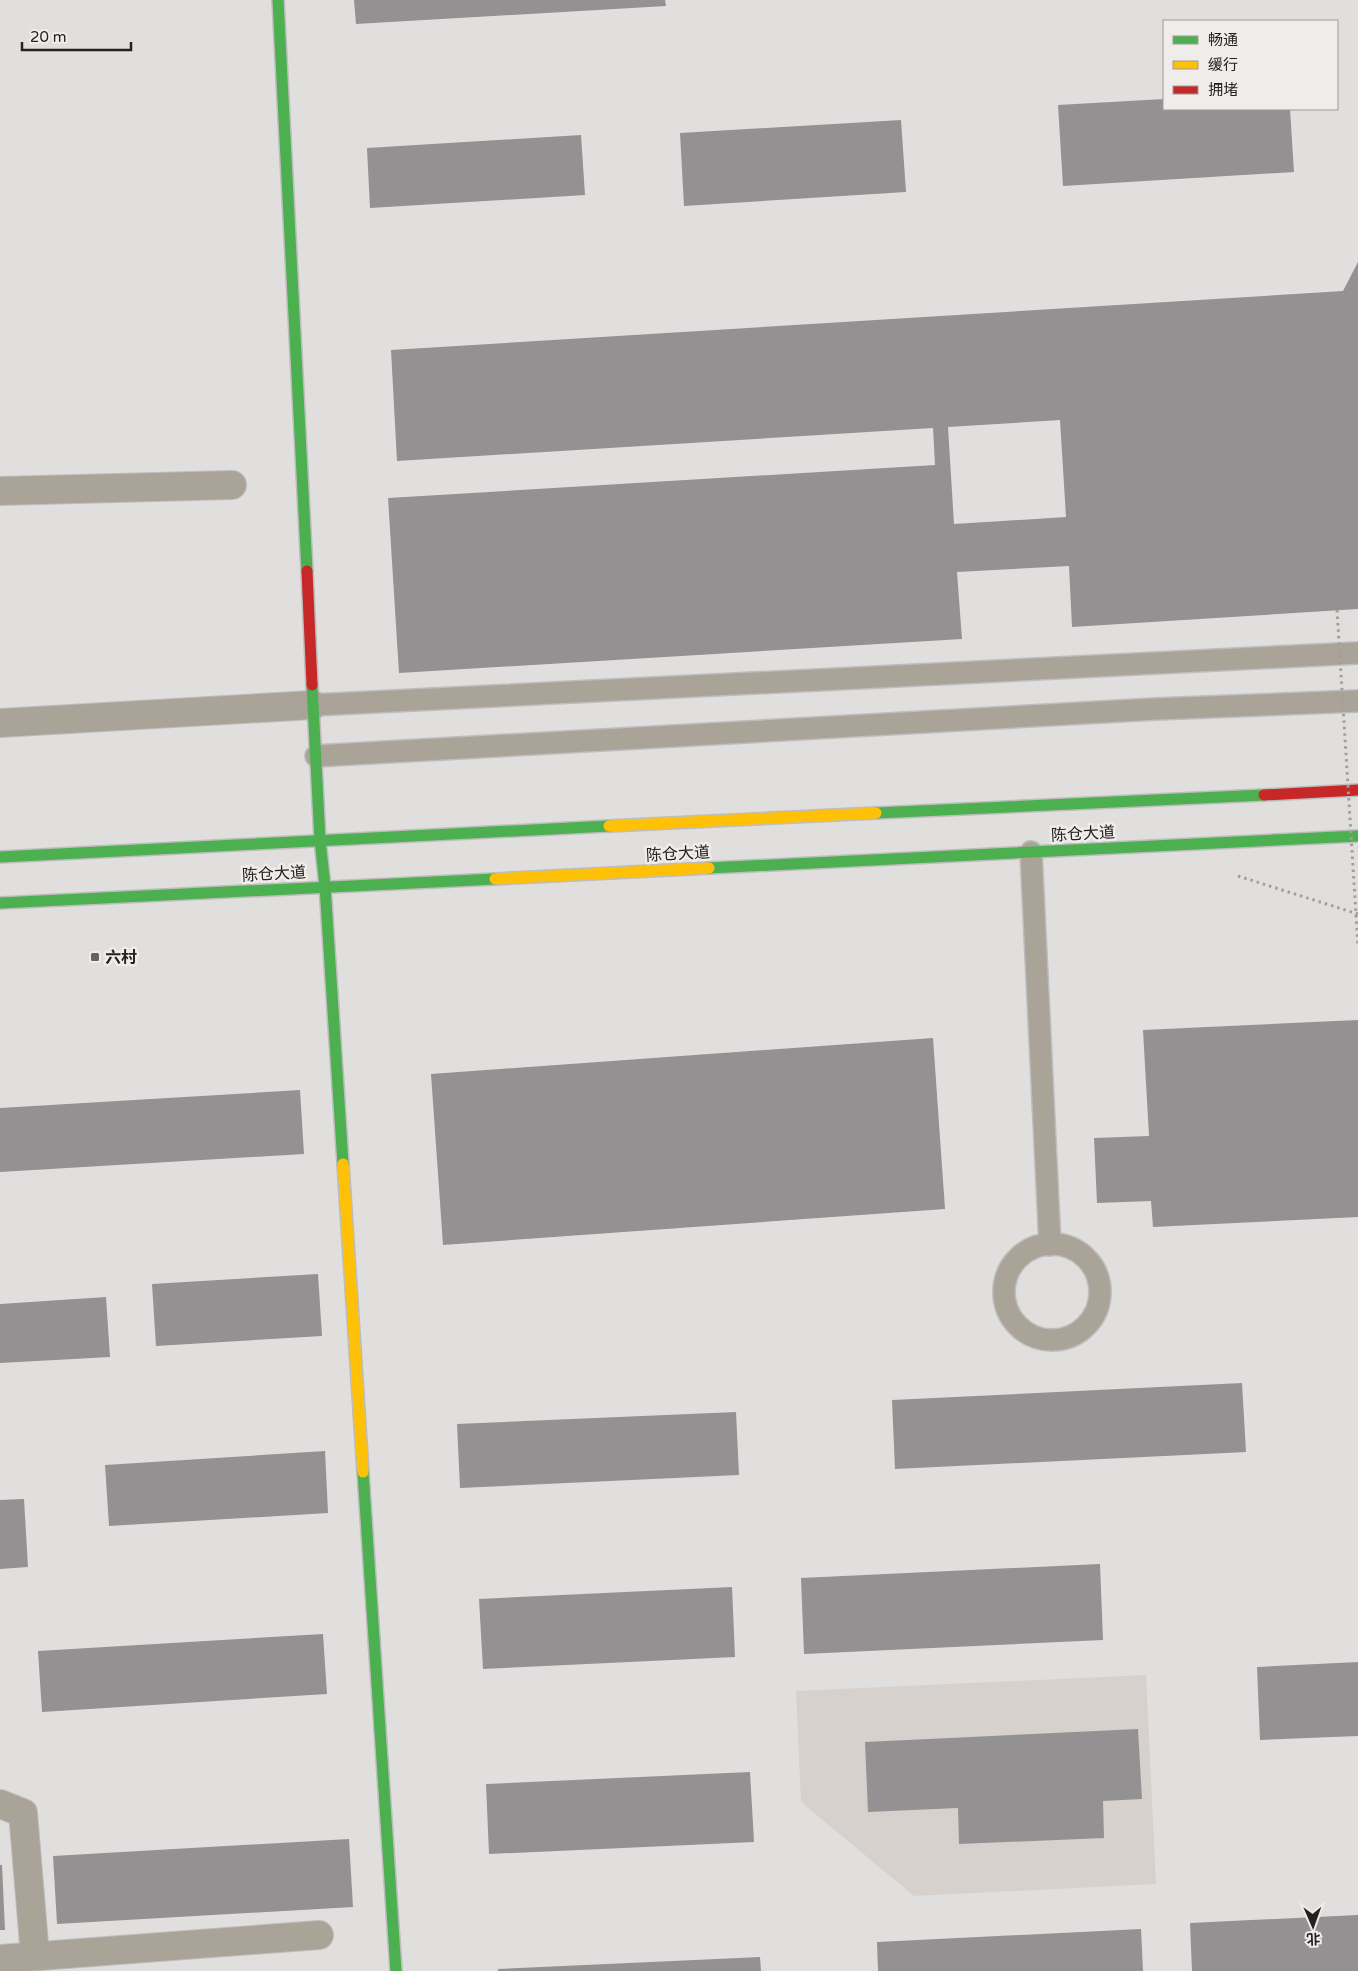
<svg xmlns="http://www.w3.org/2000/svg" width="1358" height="1971" viewBox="0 0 1358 1971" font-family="'Varela Round','Noto Sans SC',sans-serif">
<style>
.built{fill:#d7d1ce}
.building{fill:#939192;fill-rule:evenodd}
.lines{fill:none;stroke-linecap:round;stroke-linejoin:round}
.lane-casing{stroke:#bebdbd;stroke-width:24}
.street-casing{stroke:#bebdbd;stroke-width:30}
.fast-casing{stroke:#bebdbd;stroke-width:14}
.slow-casing{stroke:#bebdbd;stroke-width:14}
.jam-casing{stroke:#bebdbd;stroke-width:14}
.path{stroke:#a59e98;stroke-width:3;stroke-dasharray:2.5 4;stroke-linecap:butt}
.lane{stroke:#aaa398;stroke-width:21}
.street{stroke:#aaa398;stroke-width:28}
.fast{stroke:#4caf50;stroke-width:11}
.slow{stroke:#ffc107;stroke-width:11}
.jam{stroke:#c62828;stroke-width:11}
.path-bridge{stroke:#a59e98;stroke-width:3;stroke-dasharray:2.5 4;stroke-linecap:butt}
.poi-dot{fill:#666463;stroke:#efecea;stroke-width:2}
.labels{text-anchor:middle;stroke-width:5;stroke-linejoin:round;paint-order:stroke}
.street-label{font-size:16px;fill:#232121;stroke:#efecea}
.poi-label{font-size:16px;font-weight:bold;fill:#232121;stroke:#efecea;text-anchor:start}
</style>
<rect width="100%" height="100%" fill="#e1dfde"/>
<!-- built -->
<path class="built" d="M1146,1675L1156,1884L914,1896L801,1802L796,1691Z"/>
<!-- building -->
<g class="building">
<path d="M354,0H665L666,6L356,24Z"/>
<path d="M1164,99V109H1290L1294,172L1063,186L1058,105Z"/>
<path d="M901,120L906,192L684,206L680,133Z"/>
<path d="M581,135L585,195L370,208L367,148Z"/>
<path d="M1358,262V609L1072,627L1069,566L957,572L962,639L399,673L388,498L935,465L933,428L397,461L391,350L1343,291ZM1060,420L1066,517L954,524L948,427Z"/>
<path d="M1358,1020V1217L1153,1227L1151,1201L1097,1203L1094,1138L1149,1136L1143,1030Z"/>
<path d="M933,1038L945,1209L443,1245L431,1074Z"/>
<path d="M300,1090L304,1154L0,1172V1108Z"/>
<path d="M318,1274L322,1336L156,1346L152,1284Z"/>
<path d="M106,1297L110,1357L0,1363V1304Z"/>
<path d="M1242,1383L1246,1452L895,1469L892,1400Z"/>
<path d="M736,1412L739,1475L460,1488L457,1424Z"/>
<path d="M325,1451L328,1513L109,1526L105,1465Z"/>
<path d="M24,1499L28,1567L0,1569V1500Z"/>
<path d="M1100,1564L1103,1640L804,1654L801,1578Z"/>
<path d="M732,1587L735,1657L483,1669L479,1599Z"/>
<path d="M323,1634L327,1694L42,1712L38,1651Z"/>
<path d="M1358,1662V1736L1260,1740L1257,1667Z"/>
<path d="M1138,1729L1142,1799L1103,1801L1104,1838L959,1844L958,1808L868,1812L865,1742Z"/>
<path d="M750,1772L754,1842L489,1854L486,1784Z"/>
<path d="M349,1839L353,1907L57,1924L53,1856Z"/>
<path d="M0,1865H2L5,1930H0Z"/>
<path d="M1358,1915V1971H1192L1190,1923Z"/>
<path d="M1141,1929L1143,1971H878L877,1942Z"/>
<path d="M760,1957L761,1971H498V1969Z"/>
</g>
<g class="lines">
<!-- lane casing -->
<g class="lane-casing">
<g id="lane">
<path d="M313,705L1358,653"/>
<path d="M316,756L1155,709L1358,701"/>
<path d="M1031,852L1050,1245"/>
<circle cx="1052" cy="1292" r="48"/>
</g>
</g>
<!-- street casing -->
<g class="street-casing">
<g id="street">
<path d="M0,491L232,485"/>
<path d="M0,723L313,705"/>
<path d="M0,1804L23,1813L35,1956"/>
<path d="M0,1959L319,1935"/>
</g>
</g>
<!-- fast casing -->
<g class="fast-casing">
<g id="fast">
<path d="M278,0L307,571"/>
<path d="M312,685L320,840L325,886L343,1164"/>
<path d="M876,813L1264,795"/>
<path d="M0,857L609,826"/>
<path d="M709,868L1358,836"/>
<path d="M0,903L495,879"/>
<path d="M363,1472L396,1971"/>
</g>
</g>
<!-- slow casing -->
<g class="slow-casing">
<g id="slow">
<path d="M609,826L876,813"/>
<path d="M495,879L709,868"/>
<path d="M343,1164L363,1472"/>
</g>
</g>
<!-- jam casing -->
<g class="jam-casing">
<g id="jam">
<path d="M307,571L312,685"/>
<path d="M1264,795L1358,790"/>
</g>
</g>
<!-- path -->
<path class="path" d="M1238,876L1358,914"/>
<!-- lane -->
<use href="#lane" class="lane"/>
<!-- street -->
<use href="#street" class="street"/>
<!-- fast -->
<use href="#fast" class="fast"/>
<!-- slow -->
<use href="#slow" class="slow"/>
<!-- jam -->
<use href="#jam" class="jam"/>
<!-- path-bridge -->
<path class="path-bridge" d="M1337,610L1358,947"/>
</g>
<!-- markers -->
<rect class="poi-dot" x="90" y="952" width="10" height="10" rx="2.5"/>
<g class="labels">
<!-- street labels -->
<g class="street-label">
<text transform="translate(1083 833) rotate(-3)" y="6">陈仓大道</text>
<text transform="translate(678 853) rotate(-3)" y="6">陈仓大道</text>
<text transform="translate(274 873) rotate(-3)" y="6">陈仓大道</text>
</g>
<!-- poi labels -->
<g class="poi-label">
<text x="105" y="963">六村</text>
</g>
</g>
<!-- legend -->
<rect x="1163" y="20" width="175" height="90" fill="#efecea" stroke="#9d9b9a"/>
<rect x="1173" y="36" width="25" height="8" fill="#4caf50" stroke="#9d9b9a"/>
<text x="1208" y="45" font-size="15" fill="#232121">畅通</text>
<rect x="1173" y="61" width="25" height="8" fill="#ffc107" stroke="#9d9b9a"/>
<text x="1208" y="70" font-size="15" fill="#232121">缓行</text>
<rect x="1173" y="86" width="25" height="8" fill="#c62828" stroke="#9d9b9a"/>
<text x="1208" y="95" font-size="15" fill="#232121">拥堵</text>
<!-- north arrow -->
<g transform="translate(1313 1926) rotate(178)" stroke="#efecea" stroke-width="4" paint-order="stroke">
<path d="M0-4L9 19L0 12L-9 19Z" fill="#232121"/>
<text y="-8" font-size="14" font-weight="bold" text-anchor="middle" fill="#232121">北</text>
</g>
<!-- scale -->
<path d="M22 42v8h109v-8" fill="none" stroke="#232121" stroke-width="2.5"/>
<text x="30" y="42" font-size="15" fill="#232121" stroke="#efecea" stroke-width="4" paint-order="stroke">20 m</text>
</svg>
